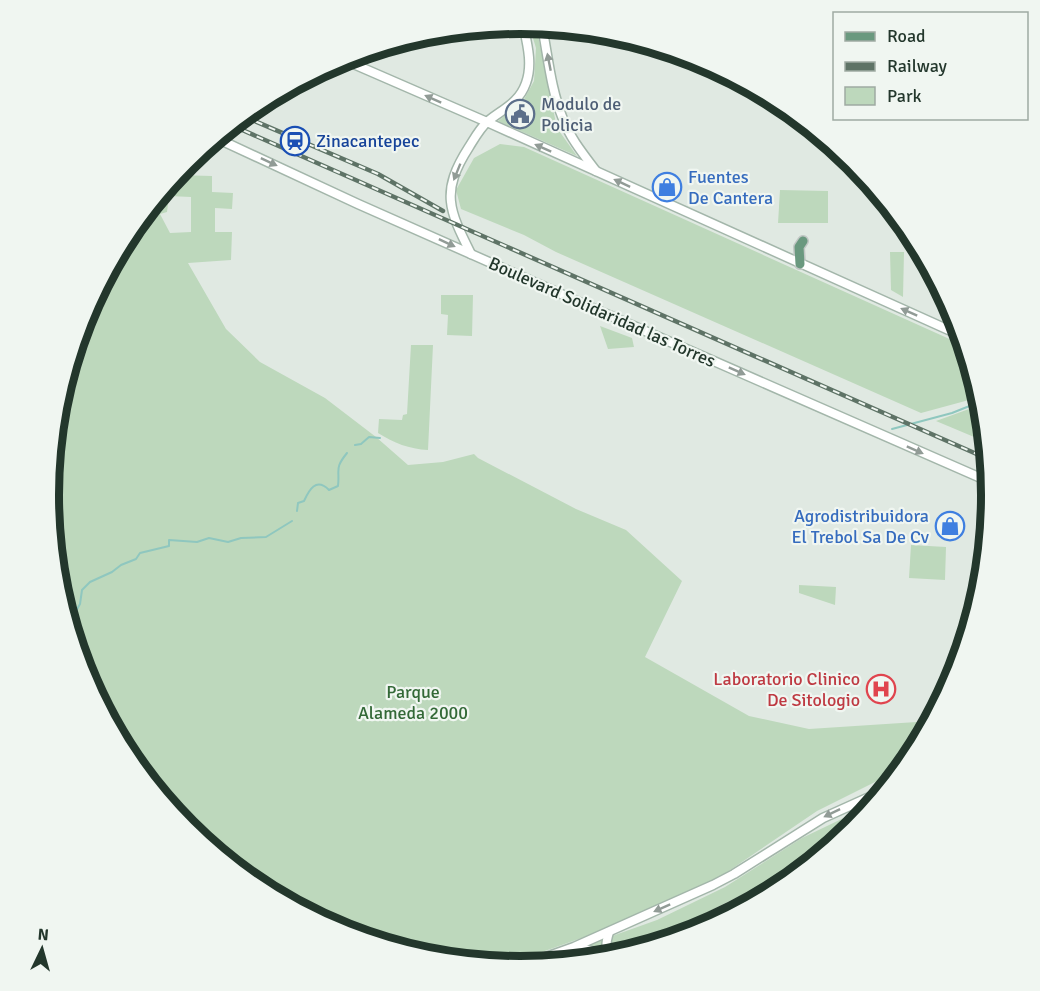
<svg xmlns="http://www.w3.org/2000/svg" width="1040" height="991" viewBox="0 0 1040 991" font-family="Signika,sans-serif">
<style>
.green{fill:#bdd8bc;fill-rule:evenodd}
.lines{fill:none;stroke-linecap:round;stroke-linejoin:round}
.stream{stroke:#8fc7bf;stroke-width:2}
.secondary-casing{stroke:#a3b6aa;stroke-width:11}
.primary-casing{stroke:#c1c7c4;stroke-width:12}
.secondary{stroke:#fff;stroke-width:8}
.primary{stroke:#6a997f;stroke-width:9}
.rail-casing{stroke:#5e7366;stroke-width:4.5}
.rail{stroke:#f0f6f1;stroke-width:2;stroke-dasharray:7;stroke-linecap:butt}
.oneway{fill:#919b96}
.labels{text-anchor:middle;stroke-width:4.5;stroke-linejoin:round;paint-order:stroke}
.service-label{font-size:18px;fill:#4e5e75;stroke:#f0f6f1;text-anchor:start}
.transit-label{font-size:18px;fill:#164399;stroke:#f0f6f1;text-anchor:start}
.shop-label{font-size:18px;fill:#366cbe;stroke:#f0f6f1;text-anchor:start}
.street-label{font-size:18px;fill:#23372c;stroke:#f0f6f1}
.health-label{font-size:18px;fill:#be3a42;stroke:#f0f6f1;text-anchor:end}
.park-label{font-size:18px;fill:#336937;stroke:#f0f6f1}
.rim{fill:none;stroke:#23372c;stroke-width:8}
</style>
<rect width="100%" height="100%" fill="#e0e9e2"/>
<!-- green -->
<g class="green">
<path d="M529,25L536,26L557,128L577,156L498,121L522,103L534,81L536,48Z"/>
<path d="M500,144L524,147L965,346L980,397L921,413L556,252L524,235L461,209L456,190L474,158Z"/>
<path d="M176,175L212,176V192L233,193L232,209L215,208V232H232L231,260L188,263L226,329L260,362L325,398L376,437L408,465L443,462L474,454L478,458L576,509L626,530L682,581L645,657L749,716L809,729L932,721L912,758L903,768L817,811L711,883L590,935L505,965L428,958L339,931L258,887L186,829L128,757L84,676L57,587L49,495L58,403L85,315L128,233ZM169,196L191,197V232L170,233L160,214L167,212Z"/>
<path d="M780,190L828,191V223H778Z"/>
<path d="M890,252H904L903,297L891,290Z"/>
<path d="M441,295H473L472,336L447,335L448,315L441,314Z"/>
<path d="M600,326L632,338L634,347L608,349Z"/>
<path d="M411,345H433L428,450C409,449 394,443 378,433L379,419L402,420L403,415L407,414Z"/>
<path d="M983,404L986,442L936,421L980,405Z"/>
<path d="M911,545L946,547L945,580L909,578Z"/>
<path d="M799,585L836,587L835,605L799,593Z"/>
<path d="M875,803L853,829L845,836L761,885L625,954L612,958L543,965L601,940L657,920L725,887L802,838Z"/>
</g>
<g class="lines">
<!-- stream -->
<g class="stream">
<path d="M892,429L952,413L982,401"/>
<path d="M355,445L361,444L369,437L380,438"/>
<path d="M297,511L298,503L304,501C309,490 316,477 329,490L338,486C340,469 334,469 347,453"/>
<path d="M65,614L76,611L80,604L82,590L90,582L112,572L121,565L136,559L140,553L169,546V540L197,542L209,538L228,542L241,538L266,537L292,521"/>
</g>
<!-- secondary casing -->
<g class="secondary-casing">
<g id="secondary">
<path d="M542,26C548,57 551,90 563,119C570,138 584,155 596,171"/>
<path d="M342,59L487,122L962,336"/>
<path d="M216,138L358,204L595,309L990,482"/>
<path d="M471,254C449,210 440,192 469,147C474,139 480,128 488,121C503,109 519,103 526,83C533,64 527,43 523,24"/>
<path d="M609,932C606,942 604,951 613,957"/>
<path d="M682,937L707,924L809,865"/>
<path d="M576,947L592,951L597,959"/>
<path d="M518,967L574,947L713,885L734,874L823,818L885,790"/>
</g>
</g>
<!-- primary casing -->
<g class="primary-casing">
<path id="primary" d="M800,264L799,247L803,241"/>
</g>
<!-- secondary -->
<use href="#secondary" class="secondary"/>
<!-- primary -->
<use href="#primary" class="primary"/>
<!-- rail casing -->
<g class="rail-casing">
<g id="rail">
<path d="M243,116L378,174L443,211"/>
<path d="M231,125L988,459"/>
</g>
</g>
<!-- rail -->
<use href="#rail" class="rail"/>
</g>
<!-- one-way arrows -->
<defs><path id="oneway-solid" d="M-6-.8H1V-3.2L6.5 0L1 3.2V.8H-6Z" transform="scale(1.5)"/></defs>
<g class="oneway">
<use href="#oneway-solid" transform="translate(549 62) rotate(-101)"/>
<use href="#oneway-solid" transform="translate(433 99) rotate(-156)"/>
<use href="#oneway-solid" transform="translate(543 148) rotate(-156)"/>
<use href="#oneway-solid" transform="translate(269 162) rotate(25)"/>
<use href="#oneway-solid" transform="translate(457 172) rotate(112)"/>
<use href="#oneway-solid" transform="translate(622 183) rotate(-155)"/>
<use href="#oneway-solid" transform="translate(447 243) rotate(25)"/>
<use href="#oneway-solid" transform="translate(909 312) rotate(-156)"/>
<use href="#oneway-solid" transform="translate(737 371) rotate(24)"/>
<use href="#oneway-solid" transform="translate(915 450) rotate(24)"/>
<use href="#oneway-solid" transform="translate(832 813) rotate(154)"/>
<use href="#oneway-solid" transform="translate(662 908) rotate(156)"/>
</g>
<!-- icons -->
<defs>
<g id="civic-ring" transform="scale(1.5)"><circle r="9.5" fill="#f0f6f1" stroke="#5c6f8a" stroke-width="1.5"/><path d="M-.6-6.5H3V-4.5H.6V-3L4-1V1h2V6H-6V1h2V-1L-.6-3ZM-1.2 2.5V6h2.4V2.5Z" fill="#5c6f8a"/></g>
<g id="station-ring" transform="scale(1.5)"><circle r="9.5" fill="#f0f6f1" stroke="#1a4fb4" stroke-width="1.5"/><path d="M-3-6H3Q5-6 5-4V2Q5 4 3 4L4.5 6H3L1.5 4h-3L-3 6H-4.5L-3 4Q-5 4-5 2V-4Q-5-6-3-6ZM-3.5-4v3h7v-3ZM-3.5 1v1.5H-2V1ZM2 1v1.5H3.5V1Z" fill="#1a4fb4"/></g>
<g id="shop-ring" transform="scale(1.5)"><circle r="9.5" fill="#f0f6f1" stroke="#3f7fe0" stroke-width="1.5"/><path d="M-5-2.5h2.3a2.7 3.5 0 0 1 5.4 0H5L5.5 6h-11ZM-1.5-2.5h3a1.5 2.3 0 0 0-3 0Z" fill="#3f7fe0"/></g>
<g id="hospital-ring" transform="scale(1.5)"><circle r="9.5" fill="#f0f6f1" stroke="#e0444e" stroke-width="1.5"/><path d="M-5-5h3v3.5h4V-5h3V5h-3V1.5h-4V5h-3Z" fill="#e0444e"/></g>
</defs>
<g fill-rule="evenodd">
<use href="#civic-ring" x="520" y="114"/>
<use href="#station-ring" x="295" y="141"/>
<use href="#shop-ring" x="667" y="187"/>
<use href="#shop-ring" x="950" y="526"/>
<use href="#hospital-ring" x="881" y="689"/>
</g>
<g class="labels">
<!-- service labels -->
<g class="service-label">
<text x="541" y="110">Modulo de<tspan x="541" dy="21">Policia</tspan></text>
</g>
<!-- transit labels -->
<g class="transit-label">
<text x="316" y="147">Zinacantepec</text>
</g>
<!-- shop labels -->
<g class="shop-label">
<text x="688" y="183">Fuentes<tspan x="688" dy="21">De Cantera</tspan></text>
<text x="929" y="522" text-anchor="end">Agrodistribuidora<tspan x="929" dy="21">El Trebol Sa De Cv</tspan></text>
</g>
<!-- street labels -->
<g class="street-label">
<text transform="translate(602 312) rotate(24)" y="6">Boulevard Solidaridad las Torres</text>
</g>
<!-- health labels -->
<g class="health-label">
<text x="860" y="685">Laboratorio Clinico<tspan x="860" dy="21">De Sitologio</tspan></text>
</g>
<!-- park labels -->
<g class="park-label">
<text x="413" y="698">Parque<tspan x="413" dy="21">Alameda 2000</tspan></text>
</g>
</g>
<!-- crop -->
<path d="M0 0H1040V991H0ZM59 495a461 461 0 1 1 922 0a461 461 0 1 1-922 0Z" fill="#f0f6f1" fill-rule="evenodd"/>
<path class="rim" d="M59 495a461 461 0 1 1 922 0a461 461 0 1 1-922 0Z"/>
<!-- legend -->
<rect x="833" y="12" width="195" height="108" fill="#f0f6f1" stroke="#9eaaa2" stroke-width="1.5"/>
<rect x="845" y="32" width="30" height="9" fill="#6a997f" stroke="#9eaaa2" stroke-width="1.5"/>
<text x="887" y="42" font-size="18" fill="#23372c">Road</text>
<rect x="845" y="62" width="30" height="9" fill="#5e7366" stroke="#9eaaa2" stroke-width="1.5"/>
<text x="887" y="72" font-size="18" fill="#23372c">Railway</text>
<rect x="845" y="87" width="30" height="18" fill="#bdd8bc" stroke="#9eaaa2" stroke-width="1.5"/>
<text x="887" y="102" font-size="18" fill="#23372c">Park</text>
<!-- north arrow -->
<g transform="translate(42 949) rotate(5)" stroke="#f0f6f1" stroke-width="4.5" paint-order="stroke">
<path d="M0-4.5L10 22L0 15L-10 22Z" fill="#23372c"/>
<text y="-9" font-size="16" font-weight="bold" text-anchor="middle" fill="#23372c">N</text>
</g>
</svg>
